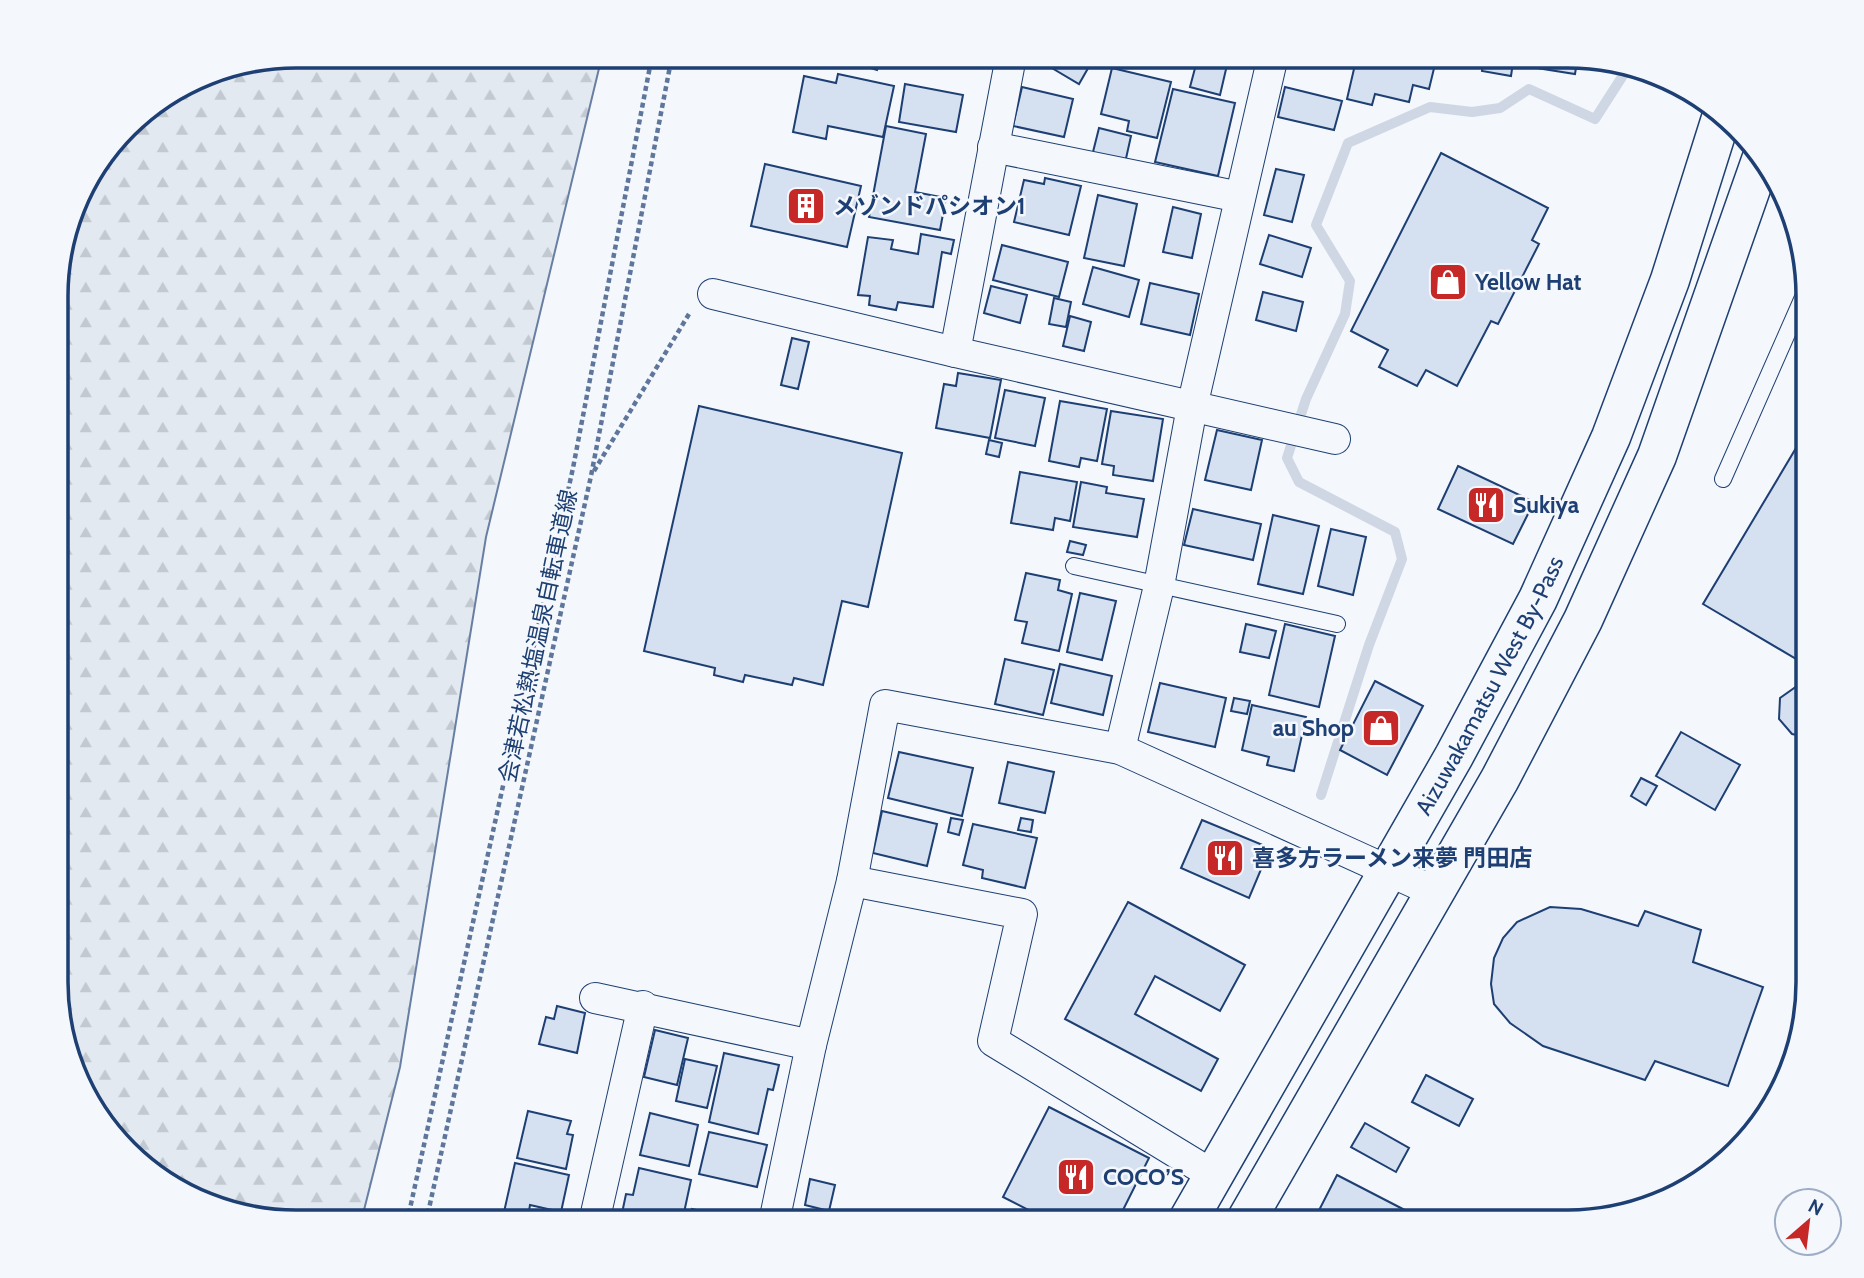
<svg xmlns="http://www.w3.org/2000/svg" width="1864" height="1278" viewBox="0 0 1864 1278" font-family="Cabin,'Noto Sans JP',sans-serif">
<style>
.forest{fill:url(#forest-firs);stroke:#687fa3;stroke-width:2}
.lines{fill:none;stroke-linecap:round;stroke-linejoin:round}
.stream{stroke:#cfd7e4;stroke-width:10}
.building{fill:#d5e0f0;stroke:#1d3f73;stroke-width:2}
.lane-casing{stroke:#1d3f73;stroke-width:18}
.street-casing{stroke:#1d3f73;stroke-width:32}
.highway-casing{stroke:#1d3f73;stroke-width:41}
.path{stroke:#5e769c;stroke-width:4.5;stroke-dasharray:5 3.5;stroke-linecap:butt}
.lane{stroke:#f4f7fb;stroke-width:16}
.street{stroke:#f4f7fb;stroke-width:30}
.highway{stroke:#f4f7fb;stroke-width:38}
.labels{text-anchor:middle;stroke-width:5;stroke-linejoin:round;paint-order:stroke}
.poi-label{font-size:23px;font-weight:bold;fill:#1d3f73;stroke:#f4f7fb;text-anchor:start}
.street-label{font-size:23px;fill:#1d3f73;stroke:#f4f7fb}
.rim{fill:none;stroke:#1d3f73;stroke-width:3.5}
</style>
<defs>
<pattern id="forest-firs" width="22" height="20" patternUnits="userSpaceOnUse" patternTransform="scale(1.75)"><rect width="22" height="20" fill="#e3e9f0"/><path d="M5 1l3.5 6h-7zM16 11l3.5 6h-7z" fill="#c2c9d1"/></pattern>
</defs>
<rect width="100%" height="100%" fill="#f4f7fb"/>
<!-- forest -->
<path class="forest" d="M297,56H602L486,537L400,1067L361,1222H281L219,1209L150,1173L88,1101L58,1012V266L81,190L138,116L205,74Z"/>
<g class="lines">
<!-- stream -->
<path class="stream" d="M1321,795L1369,645L1402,559L1395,532L1299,482L1287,458L1306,399L1345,314L1350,281L1316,225L1348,143L1430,107L1472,112L1500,108L1529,89L1595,119L1629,66"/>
</g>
<!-- building -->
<g class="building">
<path d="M861,56H881L877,70L858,64Z"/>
<path d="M897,56H941L938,68Z"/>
<path d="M1043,56H1095L1079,84L1040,61Z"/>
<path d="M1357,56H1437L1429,89L1413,85L1409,102L1375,94L1372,105L1347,99Z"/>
<path d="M1484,56H1514L1511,76L1482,71Z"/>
<path d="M1519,56H1578L1575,74L1518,65Z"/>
<path d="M1198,57L1227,65L1220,95L1190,87Z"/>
<path d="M1112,68L1171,82L1157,138L1127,131L1129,121L1101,114Z"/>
<path d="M838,74L894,86L883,137L828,126L826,139L793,132L804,76L836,83Z"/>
<path d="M905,84L963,95L956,132L899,122Z"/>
<path d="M1022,87L1073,99L1064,137L1013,126Z"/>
<path d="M1285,87L1342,101L1334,130L1278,117Z"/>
<path d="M1173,89L1235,103L1218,176L1155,162Z"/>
<path d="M886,126L926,134L915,192L946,198L940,230L869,217Z"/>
<path d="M1099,128L1131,136L1125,163L1092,156Z"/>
<path d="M1441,153L1548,208L1532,240L1539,244L1498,324L1491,321L1457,386L1426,370L1417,386L1379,367L1388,350L1351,331Z"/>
<path d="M765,164L861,186L847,247L751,226Z"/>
<path d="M1276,169L1304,175L1292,222L1264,215Z"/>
<path d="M1045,178L1081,186L1069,235L1014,222L1024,180L1044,184Z"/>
<path d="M1098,195L1137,204L1124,266L1084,258Z"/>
<path d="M1173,207L1201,214L1192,258L1163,252Z"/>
<path d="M921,234L954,240L951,254L942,252L933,307L898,302L896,310L869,305L870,296L858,295L868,237L893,240L891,249L918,254Z"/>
<path d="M1269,235L1311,248L1302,277L1260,264Z"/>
<path d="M1002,245L1068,262L1059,297L993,280Z"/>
<path d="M1093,267L1139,280L1129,317L1083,304Z"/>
<path d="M1150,283L1199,294L1190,335L1141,324Z"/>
<path d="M991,286L1027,295L1020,323L984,313Z"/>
<path d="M1263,292L1303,302L1296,331L1256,320Z"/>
<path d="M1054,298L1071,302L1066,327L1049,324Z"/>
<path d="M1070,316L1091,322L1084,351L1063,346Z"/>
<path d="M792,338L809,342L798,389L781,385Z"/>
<path d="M958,373L1001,380L990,438L936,428L944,384L956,386Z"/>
<path d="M1005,390L1045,398L1035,446L995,438Z"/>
<path d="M1060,401L1107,409L1097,461L1081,458L1079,467L1049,461Z"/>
<path d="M699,406L902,453L868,607L842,601L823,685L794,678L792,685L745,675L743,682L714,675L715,668L644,651Z"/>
<path d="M1111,411L1163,419L1153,481L1113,475L1114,466L1102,464Z"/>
<path d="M1808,428V666L1703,604Z"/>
<path d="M1217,430L1262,440L1251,490L1205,480Z"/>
<path d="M989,440L1002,443L999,457L986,454Z"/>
<path d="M1458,466L1534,502L1513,544L1438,509Z"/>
<path d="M1020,472L1077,482L1070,521L1055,518L1053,530L1011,523Z"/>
<path d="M1081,482L1107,487L1106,493L1144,499L1137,537L1073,527Z"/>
<path d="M1193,509L1261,524L1253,560L1184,545Z"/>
<path d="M1273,515L1319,526L1303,594L1258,584Z"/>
<path d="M1331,529L1366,537L1353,595L1318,586Z"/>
<path d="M1070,541L1086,545L1083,555L1067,552Z"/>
<path d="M1026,573L1060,580L1058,590L1072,594L1059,651L1022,643L1027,622L1015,620Z"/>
<path d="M1080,593L1116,601L1102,660L1067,652Z"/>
<path d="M1246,624L1276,631L1269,658L1240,652Z"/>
<path d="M1285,624L1335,636L1319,707L1269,695Z"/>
<path d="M1005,659L1054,670L1043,715L995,704Z"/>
<path d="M1060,664L1112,676L1103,715L1051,703Z"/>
<path d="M1375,681L1423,706L1387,775L1340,750Z"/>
<path d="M1160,683L1226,698L1215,747L1148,732Z"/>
<path d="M1797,686H1808V735L1802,736L1792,734L1779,719L1780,698Z"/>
<path d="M1234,698L1250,701L1247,714L1231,711Z"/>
<path d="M1252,705L1306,717L1294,771L1267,765L1269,757L1242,750Z"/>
<path d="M1681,732L1740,765L1715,810L1656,776Z"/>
<path d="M899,752L973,768L962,816L888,798Z"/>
<path d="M1008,762L1054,772L1045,813L999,803Z"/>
<path d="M1641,778L1657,786L1646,805L1631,796Z"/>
<path d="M882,811L937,824L927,866L873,853Z"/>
<path d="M951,818L963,820L959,835L948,832Z"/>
<path d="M1021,818L1033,820L1031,832L1018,830Z"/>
<path d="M1202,820L1270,848L1249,898L1181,868Z"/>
<path d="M973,824L1037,838L1025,888L982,878L983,870L963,865Z"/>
<path d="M1128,902L1245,965L1220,1011L1155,976L1135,1014L1218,1059L1201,1091L1065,1019Z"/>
<path d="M1550,907L1581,909L1638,926L1645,911L1701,930L1693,962L1763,987L1728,1086L1655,1061L1645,1080L1543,1046L1510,1023L1494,1004L1491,984L1494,958L1503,938L1517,922Z"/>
<path d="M557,1006L585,1013L577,1053L539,1044L546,1017L554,1019Z"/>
<path d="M655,1030L688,1038L677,1085L644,1077Z"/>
<path d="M724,1053L779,1065L773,1090L768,1089L758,1134L709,1122Z"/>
<path d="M685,1059L717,1066L707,1108L676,1101Z"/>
<path d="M1426,1075L1473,1099L1459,1126L1412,1102Z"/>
<path d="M1049,1107L1149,1158L1117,1222H1052L1003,1197Z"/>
<path d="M528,1111L571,1121L567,1134L573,1135L566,1169L517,1158Z"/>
<path d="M650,1113L698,1125L689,1166L640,1155Z"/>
<path d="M1365,1123L1409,1148L1396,1172L1351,1147Z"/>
<path d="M709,1132L767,1145L757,1187L699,1174Z"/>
<path d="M515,1163L569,1175L561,1212L530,1205L528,1217L504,1212Z"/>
<path d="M639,1168L691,1180L682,1222L657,1217L656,1222L621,1218L626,1194L633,1195Z"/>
<path d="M1337,1175L1428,1222H1313Z"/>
<path d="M810,1179L835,1185L829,1211L805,1205Z"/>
<path d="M692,1209L746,1221V1222H689Z"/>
<path d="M810,1211L837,1218L836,1222H808Z"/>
</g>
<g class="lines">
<!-- lane casing -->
<g class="lane-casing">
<g id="lane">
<path d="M1723,479L1808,286"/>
<path d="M1074,566L1337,624"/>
</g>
</g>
<!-- street casing -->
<g class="street-casing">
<g id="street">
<path d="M1010,62L955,352L1335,439"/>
<path d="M993,147L1240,197"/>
<path d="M713,294L955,352"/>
<path d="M1120,749L1159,586L1192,407L1273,56"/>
<path d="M852,881L1022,914L993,1041L1213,1175"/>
<path d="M595,998L811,1045"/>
<path d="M594,1222L643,1006"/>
<path d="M774,1222L811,1045L852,881L885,705L1120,749L1435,892"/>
</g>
</g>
<!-- highway casing -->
<g class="highway-casing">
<g id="highway">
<path id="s1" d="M1187,1222L1454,756L1538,599L1611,437L1670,280L1722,115"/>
<path d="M1245,1222L1500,779L1583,620L1657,456L1761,160"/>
</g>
</g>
<!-- path -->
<g class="path">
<path d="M594,471L689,314"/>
<path d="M407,1222L573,468L652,56"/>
<path d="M426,1222L591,476L672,56"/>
</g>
<!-- lane -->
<use href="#lane" class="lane"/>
<!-- street -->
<use href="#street" class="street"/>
<!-- highway -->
<use href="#highway" class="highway"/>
</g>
<!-- icons -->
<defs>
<g id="building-square" transform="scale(2.0125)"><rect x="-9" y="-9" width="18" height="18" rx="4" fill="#c62828" stroke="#f4f7fb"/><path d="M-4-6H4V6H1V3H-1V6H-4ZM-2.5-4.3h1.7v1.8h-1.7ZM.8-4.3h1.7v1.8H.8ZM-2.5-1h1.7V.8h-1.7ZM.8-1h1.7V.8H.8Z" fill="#fff"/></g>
<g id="shop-square" transform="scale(2.0125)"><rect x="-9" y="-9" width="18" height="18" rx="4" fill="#c62828" stroke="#f4f7fb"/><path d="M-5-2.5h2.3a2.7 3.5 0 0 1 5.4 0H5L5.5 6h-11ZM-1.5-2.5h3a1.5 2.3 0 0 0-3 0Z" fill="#fff"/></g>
<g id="restaurant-square" transform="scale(2.0125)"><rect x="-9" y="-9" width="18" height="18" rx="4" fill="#c62828" stroke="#f4f7fb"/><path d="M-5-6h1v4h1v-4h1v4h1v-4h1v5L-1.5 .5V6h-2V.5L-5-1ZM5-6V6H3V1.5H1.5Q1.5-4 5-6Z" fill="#fff"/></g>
</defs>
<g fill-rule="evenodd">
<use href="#building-square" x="806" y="206"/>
<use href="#shop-square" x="1448" y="282"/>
<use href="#restaurant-square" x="1486" y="505"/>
<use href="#shop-square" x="1381" y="728"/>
<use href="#restaurant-square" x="1225" y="858"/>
<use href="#restaurant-square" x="1076" y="1177"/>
</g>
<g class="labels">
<!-- poi labels -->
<g class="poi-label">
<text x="833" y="214">メゾンドパシオン1</text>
<text x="1475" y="290">Yellow Hat</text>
<text x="1513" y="513">Sukiya</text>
<text x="1354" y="736" text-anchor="end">au Shop</text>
<text x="1252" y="866">喜多方ラーメン来夢 門田店</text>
<text x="1103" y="1185">COCO’S</text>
</g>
<!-- street labels -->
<g class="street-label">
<text transform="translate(538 636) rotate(-78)" y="8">会津若松熱塩温泉自転車道線</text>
<text dy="8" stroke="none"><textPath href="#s1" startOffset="616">Aizuwakamatsu West By-Pass</textPath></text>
</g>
</g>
<!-- crop -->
<path d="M0 0H1864V1278H0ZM296 68H1568A228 228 0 0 1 1796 296V982A228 228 0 0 1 1568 1210H296A228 228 0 0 1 68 982V296A228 228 0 0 1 296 68Z" fill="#f4f7fb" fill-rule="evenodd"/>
<path class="rim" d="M296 68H1568A228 228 0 0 1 1796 296V982A228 228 0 0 1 1568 1210H296A228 228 0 0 1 68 982V296A228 228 0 0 1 296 68Z"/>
<!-- north arrow -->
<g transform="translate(1808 1222) rotate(28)"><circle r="33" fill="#f4f7fb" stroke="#9eadc5" stroke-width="2"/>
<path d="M0-5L12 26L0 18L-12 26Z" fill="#c62828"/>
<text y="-10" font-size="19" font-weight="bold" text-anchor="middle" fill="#1d3f73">N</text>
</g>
</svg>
